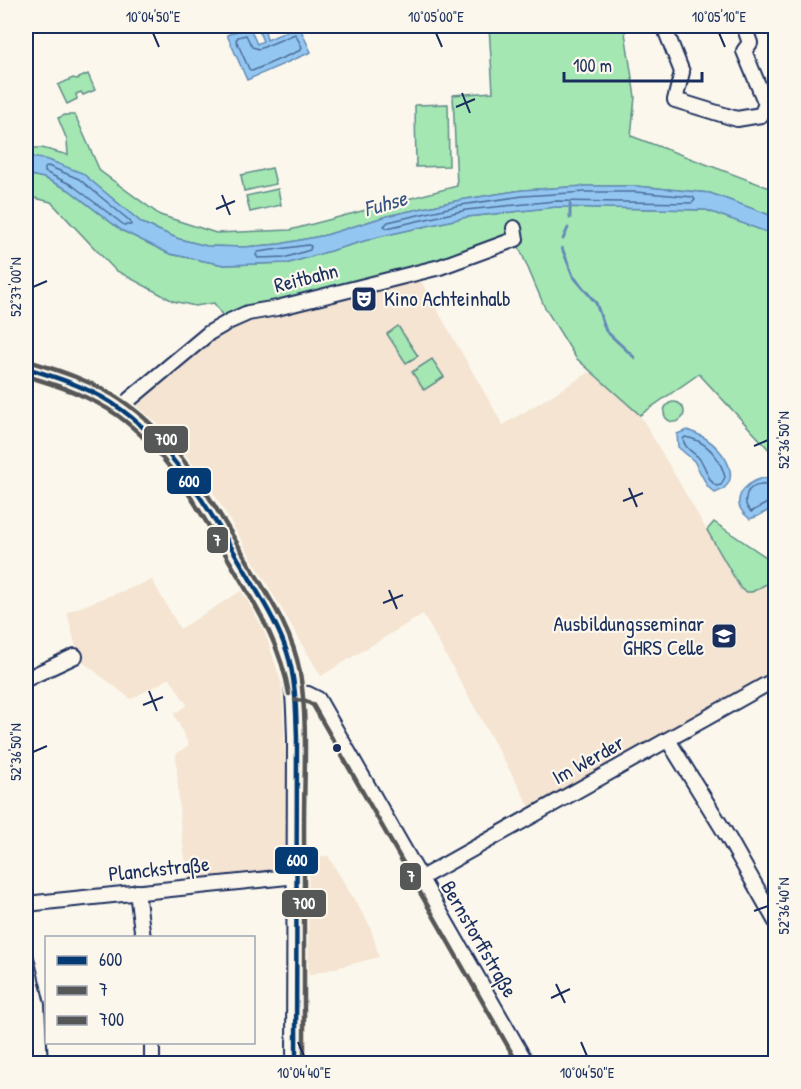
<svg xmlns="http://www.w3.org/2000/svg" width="801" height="1089" viewBox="0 0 801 1089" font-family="'Patrick Hand',sans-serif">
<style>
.built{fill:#f4e4d1}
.green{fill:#a4e7b2;stroke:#608b88;stroke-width:1.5}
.water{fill:#93c7f1;stroke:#638ab6;stroke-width:1.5}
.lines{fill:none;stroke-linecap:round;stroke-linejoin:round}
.shore{stroke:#4b6c99;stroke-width:1.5}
.stream{stroke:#638ab6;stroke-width:3}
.minor-casing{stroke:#1b2f5e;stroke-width:18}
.major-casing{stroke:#1b2f5e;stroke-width:22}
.minor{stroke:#fbf7ec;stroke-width:14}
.major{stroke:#fbf7ec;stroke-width:18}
.bus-1-casing{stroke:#fbf7ec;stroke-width:9}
.bus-2-casing{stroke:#fbf7ec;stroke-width:9}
.bus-3-casing{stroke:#fbf7ec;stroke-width:9}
.bus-1{stroke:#053b74;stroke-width:4.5}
.bus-2{stroke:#565757;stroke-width:4.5}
.bus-3{stroke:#565757;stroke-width:4.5}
.ticks{fill:none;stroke:#1b2f5e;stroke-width:2}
.bus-dot{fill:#1b2f5e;stroke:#fbf7ec;stroke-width:2}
.labels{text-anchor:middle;stroke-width:4.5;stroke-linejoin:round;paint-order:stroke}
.street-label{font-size:21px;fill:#1b2f5e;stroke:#fbf7ec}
.poi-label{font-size:21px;fill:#1b2f5e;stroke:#fbf7ec;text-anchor:start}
.water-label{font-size:22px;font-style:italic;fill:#395583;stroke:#fbf7ec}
.line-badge{stroke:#fbf7ec;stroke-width:2}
.badge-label{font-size:16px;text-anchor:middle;font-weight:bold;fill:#fff}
.neatline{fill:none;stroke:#1b2f5e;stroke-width:2}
.ticks-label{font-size:15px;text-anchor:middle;fill:#1b2f5e}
</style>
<rect width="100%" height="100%" fill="#fbf7ec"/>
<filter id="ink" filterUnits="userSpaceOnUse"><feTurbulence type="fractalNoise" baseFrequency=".0167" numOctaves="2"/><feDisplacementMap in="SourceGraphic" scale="12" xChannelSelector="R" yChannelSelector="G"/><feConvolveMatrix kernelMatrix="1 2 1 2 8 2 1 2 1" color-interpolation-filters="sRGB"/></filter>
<g filter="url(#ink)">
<!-- built -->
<g class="built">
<path d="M416,273L503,425L590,372L640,415L741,589L752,592L775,579V670L531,809L423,614L321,676L212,490L170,434L133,403L229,325L277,308Z"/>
<path d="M152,580L180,629L241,591L262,623L281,682L283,707L290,865L284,871L188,880L180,821L176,754L189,745L174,714L187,705L170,678L131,699L79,659L67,612Z"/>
<path d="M328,856L370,926L379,957L308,975L307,857Z"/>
</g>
<!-- green -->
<g class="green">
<path d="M489,26H624L635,97L631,136L775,190V217L710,193L635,186H586L522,190L460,200L387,216L326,235L280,244L244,247L207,246L179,239L142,223L82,174L48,160L26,156V148H42L68,155L67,140L58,118L65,115H75L100,171L160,215L216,233L290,230L457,186L453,95L493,92Z"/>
<path d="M88,74L95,90L83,95L81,92L76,94L77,99L67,104L58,85L73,78L77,79Z"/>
<path d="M448,104L449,166L416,167L415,105Z"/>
<path d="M272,168L276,184L244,191L241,175Z"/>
<path d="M26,174L44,178L69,190L121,230L170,254L224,265L289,263L378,237L467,217L556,207L706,210L775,235V456L699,374L640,415L576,358L545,308L516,240L277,308L229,325L214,303L195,306L173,301L115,270L51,202L26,196Z"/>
<path d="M278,189L281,205L250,212L246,196Z"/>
<path d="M398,326L418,356L406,363L387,334Z"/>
<path d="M432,359L444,377L424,390L412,372Z"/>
<circle cx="674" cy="412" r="10"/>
<path d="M714,522L775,563V579L752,592H746L741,589L707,530Z"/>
</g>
<!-- water -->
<g class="water">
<path d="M249,26L257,44L263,41L260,34V26H280L265,31L267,40L299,26L311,52L247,80L227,35Z"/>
<path d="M26,156L48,160L82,173L142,223L179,239L207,246L244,247L280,244L326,235L387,216L460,200L522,190L586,186H635L710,193L775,217V235L706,210L556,207L467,217L378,237L289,263L224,265L170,254L121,230L69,190L44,178L26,174Z"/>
<path d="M687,430C693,432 700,435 705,438C724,450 746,482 715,493L708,487L694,461L678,447L677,434Z"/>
<path d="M763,478L775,481V507L758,516L750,519C728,503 742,484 763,478Z"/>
</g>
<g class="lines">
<!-- shore -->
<g class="shore">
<path d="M295,34L302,47L301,50L252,71L249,69L236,40L238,37L246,35L252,47L259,49Z"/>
<path d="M48,166L79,179L130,221L131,225H124L72,185L45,172V168Z"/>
<path d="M586,192H635L693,197L695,200L692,203L555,201L466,210L387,228L384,226L388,222L461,205L523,196Z"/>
<path d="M308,245L311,246L310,250L287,257L258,258L256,255L258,252Z"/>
<path d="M685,437C706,440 720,457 725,477L721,485L716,486C706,479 707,466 698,457C692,451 685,449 683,439Z"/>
<path d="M776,486C765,484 747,483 746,498C745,505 747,508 751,512L769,502L776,501"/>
</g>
<!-- stream -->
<g class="stream">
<path d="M570,204V218"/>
<path d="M563,239L568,228"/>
<path d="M562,248L573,276L596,303L606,331L635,358"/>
</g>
<!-- minor casing -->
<g class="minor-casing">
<g id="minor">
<path d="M669,26L667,34L682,72L675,100L737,119L761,115L766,104L744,51L750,43L744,26"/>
<path d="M121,410L130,399L209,333L230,321L248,313L277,308L440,267L516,239L514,228"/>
<path d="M26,679L75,656"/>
<path d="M296,693L308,694L318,699L527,1064"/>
<path d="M668,740L729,839L776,922"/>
<path d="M421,878L776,679"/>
<path d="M137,892L143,938"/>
<path d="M26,904L297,876"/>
<path d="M26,958L37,1005L40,1064"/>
<path d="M152,1042V1064"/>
</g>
</g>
<!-- major casing -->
<g class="major-casing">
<path id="major" d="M26,368C60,378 92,389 121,409C177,449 211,514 245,571C260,597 277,623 287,652C296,680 296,709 297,738L296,1064"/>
</g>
<!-- minor -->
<use href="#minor" class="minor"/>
<!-- major -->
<use href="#major" class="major"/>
<!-- bus-1 casing -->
<g class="bus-1-casing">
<path id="bus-1" d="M26,368C59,378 94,389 122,410C176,450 209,510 243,567C259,595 277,622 287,652C296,680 296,709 297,738L296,1064"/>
</g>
<!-- bus-2 casing -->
<g class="bus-2-casing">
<g id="bus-2">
<path d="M26,376C57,385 90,396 117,415C168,452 199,509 230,562C255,605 281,644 289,694"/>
<path d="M295,700L306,701L313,705L518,1064"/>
</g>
</g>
<!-- bus-3 casing -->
<g class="bus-3-casing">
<path id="bus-3" d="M28,361C61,371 95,382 124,402C180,441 214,504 248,562C269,597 293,632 300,673C308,722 304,773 304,823C304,903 304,983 304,1064"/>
</g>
<!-- bus-1 -->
<use href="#bus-1" class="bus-1"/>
<!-- bus-2 -->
<use href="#bus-2" class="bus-2"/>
<!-- bus-3 -->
<use href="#bus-3" class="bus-3"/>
</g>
</g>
<!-- ticks -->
<path class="ticks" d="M153,33L159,47M436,33L442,47M719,33L725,47M462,93L470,113M456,107L475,99M222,195L230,215M216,209L235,201M33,287L47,281M754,446L768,440M629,488L637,507M623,501L643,493M389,590L397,609M383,603L403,595M149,691L157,711M143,705L163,697M33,752L47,746M754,911L768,906M556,984L565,1003M551,998L570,989M298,1042L304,1056M581,1042L587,1056"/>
<!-- icons -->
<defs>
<g id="theatre-square" transform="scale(1.35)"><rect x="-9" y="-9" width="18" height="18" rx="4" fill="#1b2f5e" stroke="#fbf7ec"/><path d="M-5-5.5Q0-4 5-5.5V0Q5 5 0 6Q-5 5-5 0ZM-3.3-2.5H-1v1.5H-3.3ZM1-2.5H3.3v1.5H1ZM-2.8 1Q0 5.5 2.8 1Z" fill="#fff"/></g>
<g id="university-square" transform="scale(1.35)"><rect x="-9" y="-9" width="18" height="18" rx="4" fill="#1b2f5e" stroke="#fbf7ec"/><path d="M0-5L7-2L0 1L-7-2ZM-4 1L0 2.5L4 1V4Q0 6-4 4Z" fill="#fff"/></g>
</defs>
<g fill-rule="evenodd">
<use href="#theatre-square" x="364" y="299"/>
<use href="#university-square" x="724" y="636"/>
</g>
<!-- markers -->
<circle class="bus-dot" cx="337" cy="748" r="5"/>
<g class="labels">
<!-- street labels -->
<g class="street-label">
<text transform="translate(306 278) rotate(-14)" y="7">Reitbahn</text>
<text transform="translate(588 760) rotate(-29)" y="7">Im Werder</text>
<text transform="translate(159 869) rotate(-6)" y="7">Planckstraße</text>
<text transform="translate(479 939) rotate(60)" y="7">Bernstorffstraße</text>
</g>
<!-- poi labels -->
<g class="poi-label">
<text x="384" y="306">Kino Achteinhalb</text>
<text x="704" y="631" text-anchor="end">Ausbildungsseminar<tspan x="704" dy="24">GHRS Celle</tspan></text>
</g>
<!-- water labels -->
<g class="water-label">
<text transform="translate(385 203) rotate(-16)" y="8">Fuhse</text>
</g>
</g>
<g class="line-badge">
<rect x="143" y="425" width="46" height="29" rx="6" fill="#565757"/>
<rect x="166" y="467" width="46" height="28" rx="6" fill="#053b74"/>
<rect x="206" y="526" width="23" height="28" rx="6" fill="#565757"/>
<rect x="274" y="846" width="45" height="29" rx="6" fill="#053b74"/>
<rect x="399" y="862" width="23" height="29" rx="6" fill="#565757"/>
<rect x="281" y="889" width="46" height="29" rx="6" fill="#565757"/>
</g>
<g class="badge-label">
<text x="166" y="445">700</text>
<text x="189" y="487">600</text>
<text x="217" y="546">7</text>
<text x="297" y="866">600</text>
<text x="411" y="882">7</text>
<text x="304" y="909">700</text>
</g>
<!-- margin -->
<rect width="801" height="1089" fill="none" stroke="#fbf7ec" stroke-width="66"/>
<!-- legend -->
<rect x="45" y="936" width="210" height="108" fill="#fbf7ec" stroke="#a1a7b3" stroke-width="1.5"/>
<rect x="57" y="956" width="30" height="9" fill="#053b74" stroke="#a1a7b3" stroke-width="1.5"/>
<text x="99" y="966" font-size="18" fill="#1b2f5e">600</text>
<rect x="57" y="986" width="30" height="9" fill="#565757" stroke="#a1a7b3" stroke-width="1.5"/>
<text x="99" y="996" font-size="18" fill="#1b2f5e">7</text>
<rect x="57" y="1016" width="30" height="9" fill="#565757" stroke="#a1a7b3" stroke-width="1.5"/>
<text x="99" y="1026" font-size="18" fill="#1b2f5e">700</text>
<!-- scale -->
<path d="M564 72v9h138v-9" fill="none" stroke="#1b2f5e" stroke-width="3"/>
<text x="573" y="72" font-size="18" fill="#1b2f5e" stroke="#fbf7ec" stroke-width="4.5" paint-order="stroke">100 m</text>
<rect x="33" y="33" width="735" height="1023" class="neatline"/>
<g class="ticks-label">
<text x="153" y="22">10°04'50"E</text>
<text x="436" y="22">10°05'00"E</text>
<text x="719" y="22">10°05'10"E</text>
<text transform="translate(16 287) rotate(-90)" y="5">52°37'00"N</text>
<text transform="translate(784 440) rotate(-90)" y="5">52°36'50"N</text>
<text transform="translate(16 752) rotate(-90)" y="5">52°36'50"N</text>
<text transform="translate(784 906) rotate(-90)" y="5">52°36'40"N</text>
<text x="304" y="1078">10°04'40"E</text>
<text x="587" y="1078">10°04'50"E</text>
</g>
</svg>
